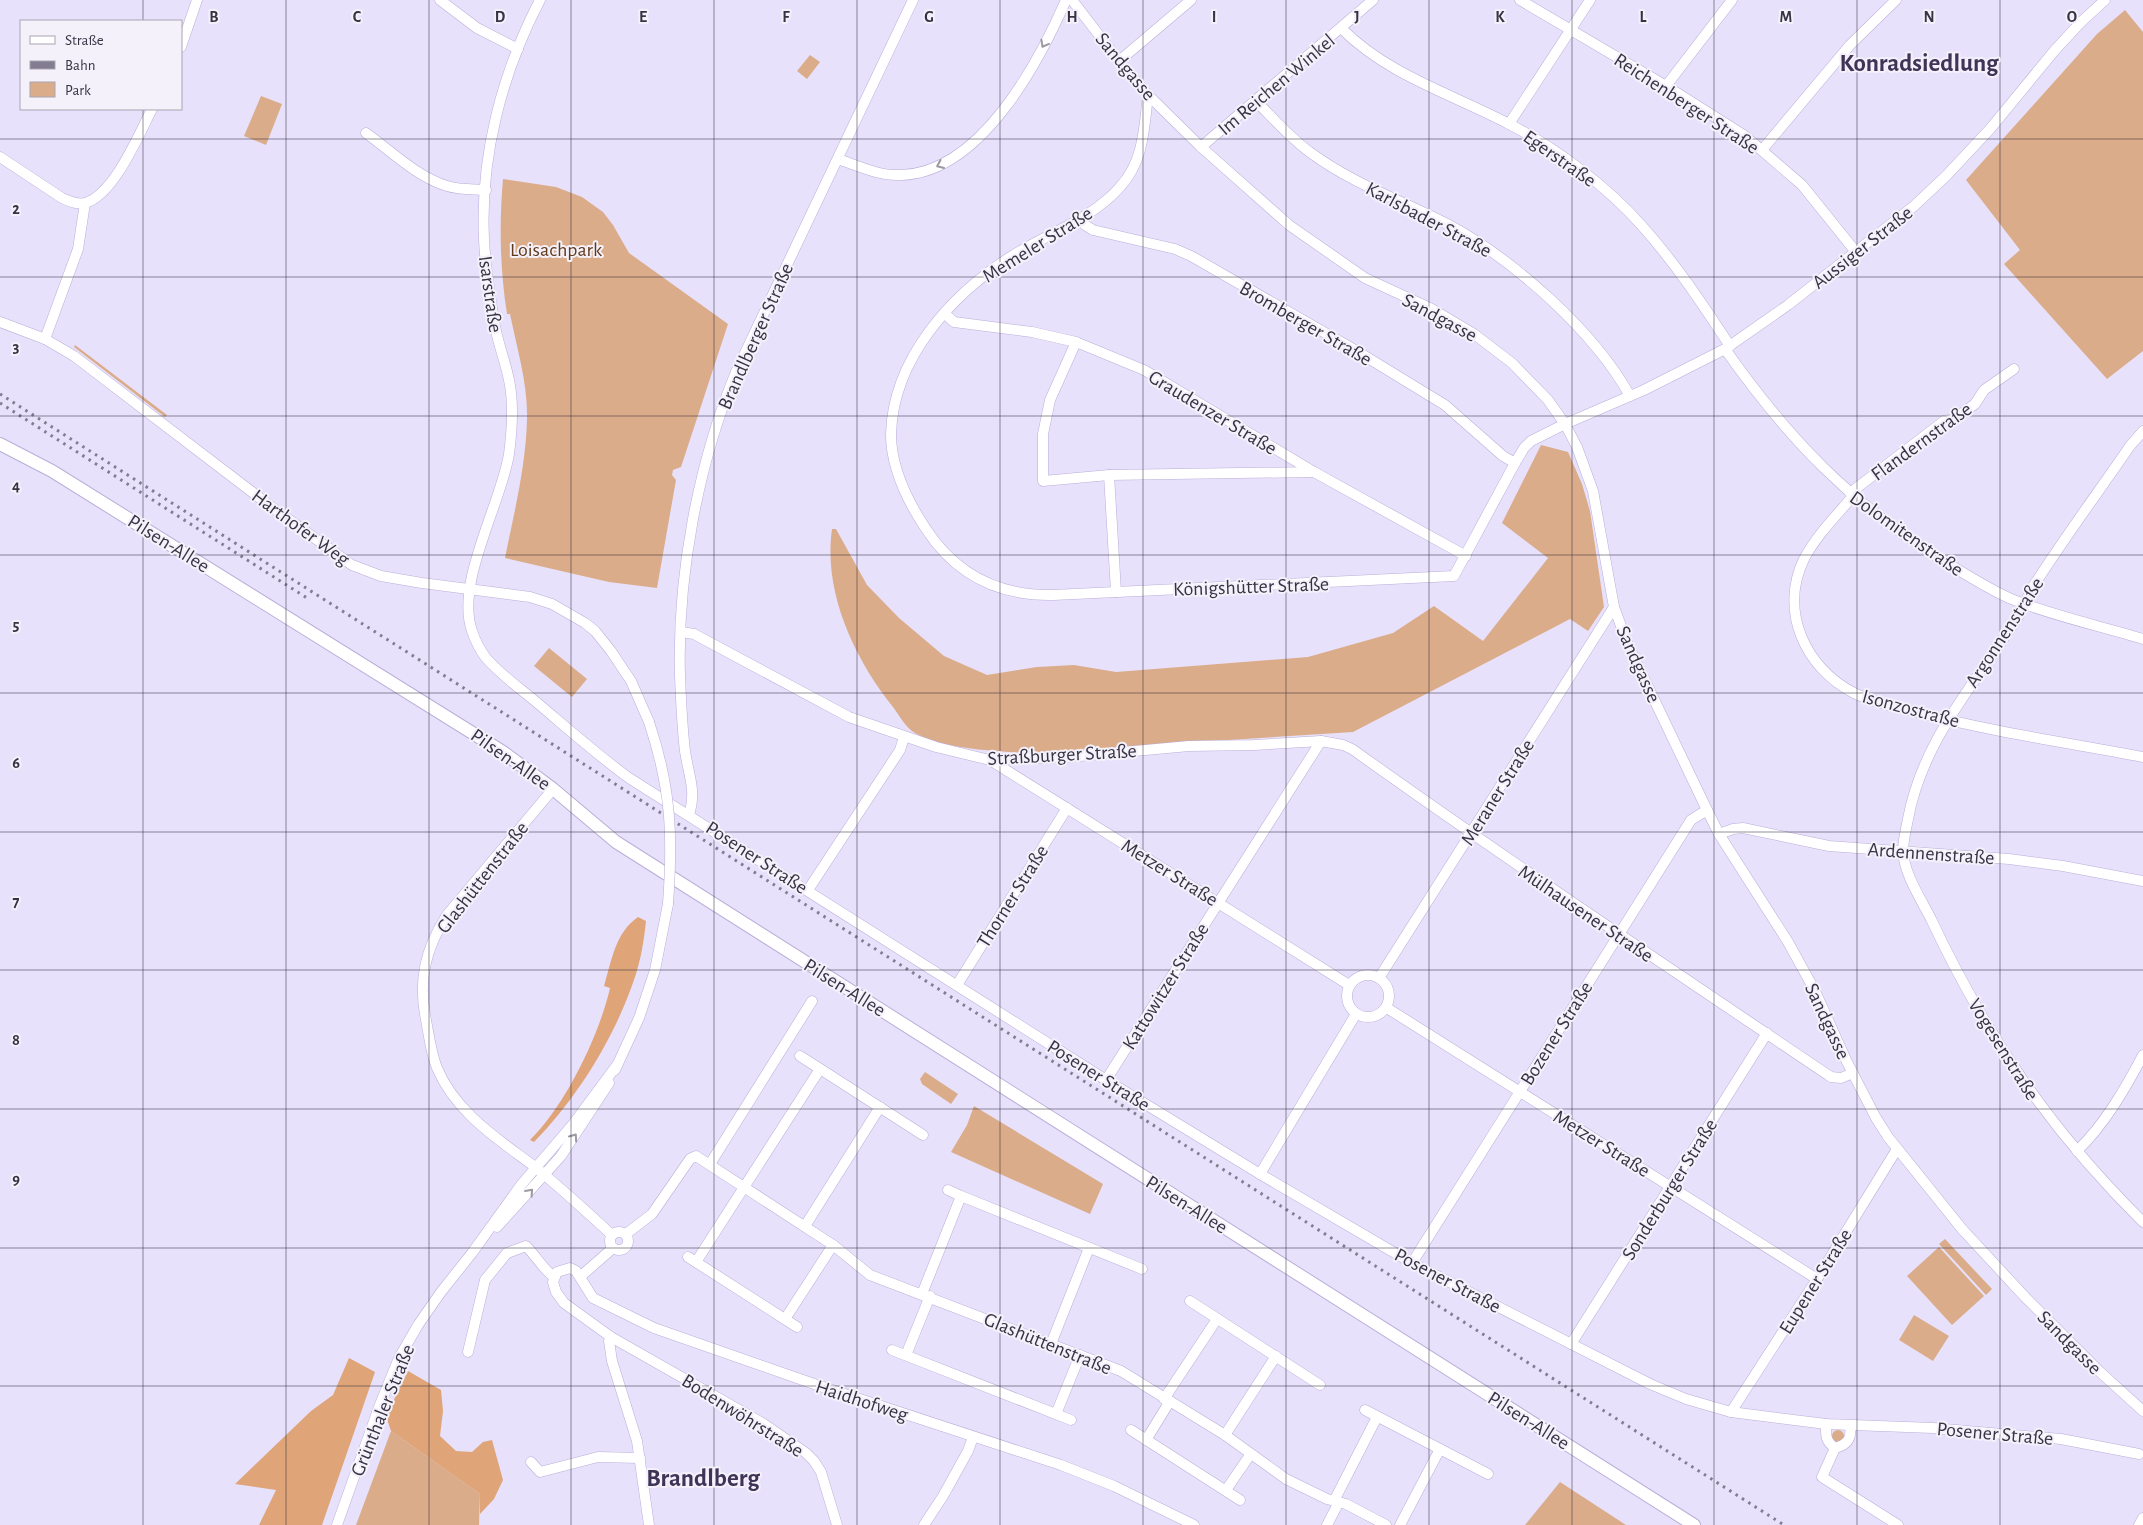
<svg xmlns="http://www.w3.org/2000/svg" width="2143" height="1525" viewBox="0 0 2143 1525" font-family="'Alegreya Sans',sans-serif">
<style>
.green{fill:#dbac89}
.forest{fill:#dfa477}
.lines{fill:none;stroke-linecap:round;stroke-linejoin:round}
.minor-casing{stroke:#baaed8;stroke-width:11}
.major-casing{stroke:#baaed8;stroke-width:14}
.minor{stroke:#fff;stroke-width:10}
.major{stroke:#fff;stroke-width:12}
.rail{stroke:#837d92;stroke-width:3;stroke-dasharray:2.5 5;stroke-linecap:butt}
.minor-bridge-casing{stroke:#baaed8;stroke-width:11;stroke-linecap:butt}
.minor-bridge{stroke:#fff;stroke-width:10}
.oneway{stroke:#9c99a2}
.grid{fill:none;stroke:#383344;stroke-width:1;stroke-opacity:0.55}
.labels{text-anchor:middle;stroke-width:4;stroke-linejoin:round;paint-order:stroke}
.street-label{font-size:20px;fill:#383344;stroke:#f4f1fa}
.park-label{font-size:20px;fill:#623a19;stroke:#f4f1fa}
.district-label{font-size:25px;font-weight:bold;fill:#3f3457;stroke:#f4f1fa}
.grid-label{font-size:16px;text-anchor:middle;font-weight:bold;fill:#383344;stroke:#f4f1fa;stroke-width:4;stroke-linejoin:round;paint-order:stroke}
</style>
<rect width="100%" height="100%" fill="#e8e1fc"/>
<!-- green -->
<g class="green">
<path d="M2125,10L2143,32V351L2107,379L2004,264L2020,250L1966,180L2097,34Z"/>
<path d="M810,55L820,62L807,79L797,71Z"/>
<path d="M261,96L282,104L266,145L244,136Z"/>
<path d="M503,179L556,187L582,197L603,212L613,225L629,253L728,324L681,467L673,470L672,475L676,480L657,588L609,582L505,558C514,513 526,466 527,419C528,384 517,349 510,314H507C500,269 499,225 503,179Z"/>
<path d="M75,345L167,415L165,417L74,347Z"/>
<path d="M1541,445L1568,452L1582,484L1590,511L1604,607L1588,631L1570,619L1353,732L1026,753C994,751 943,749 915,733C906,728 899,715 893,707C854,658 823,592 832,529H836L867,585L899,618L944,656L987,675L1037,667L1074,665L1116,672L1308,657L1393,633L1434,606L1483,641L1548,558L1502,523Z"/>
<path d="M549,648L587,679L572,697L534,666Z"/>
<path d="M925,1072L958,1094L951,1104L922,1084L920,1079Z"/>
<path d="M974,1106L1103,1184L1090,1214L951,1152L967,1125Z"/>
<path d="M1945,1239L1992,1289L1986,1295L1939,1244Z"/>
<path d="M1939,1247L1984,1296L1952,1325L1907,1276Z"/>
<path d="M1914,1315L1949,1336L1933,1361L1899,1340Z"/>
<circle cx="1838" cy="1436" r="6"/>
<path d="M391,1431L480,1494L479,1525H356Z"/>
<path d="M1560,1482L1626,1525H1525Z"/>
</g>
<!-- forest -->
<g class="forest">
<path d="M638,917L646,921C644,940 641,959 635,977C615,1037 578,1097 534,1142L530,1140C565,1106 599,1036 610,988L604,986C612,960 615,933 638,917Z"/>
<path d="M349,1358L375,1372L322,1525H259L276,1490L235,1484L311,1411L333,1395Z"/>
<path d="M408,1371L441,1390L443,1411L440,1436L456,1451L472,1452L483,1442L492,1440L503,1480L494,1499L480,1514V1494L391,1431L386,1416Z"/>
</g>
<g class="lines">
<!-- minor casing -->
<g class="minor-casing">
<g id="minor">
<path d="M440,0L477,28L518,49"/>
<path d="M540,0C502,73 480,156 484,239C485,267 490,294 494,321C497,341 505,360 509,380C514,403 512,431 509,454C501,504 455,583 472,631C475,640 480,650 486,658C500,674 518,687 535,701C566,727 596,754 629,778L1106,1080L1260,1174L1412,1263L1650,1384L1686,1399L1731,1412L1826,1424L1933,1428L2061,1439L2139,1454"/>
<path d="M1072,0L1119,61L1148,95L1201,147L1289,225L1365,278L1432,309L1474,334L1512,363L1548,400L1565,424L1577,447L1593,491L1614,607L1628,645L1707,810L1719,834L1788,942L1815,991L1847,1062L1876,1118L1888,1137L1962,1229L2025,1297L2099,1371L2143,1411"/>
<path d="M1520,0L1666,86L1745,136L1802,185L1856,252"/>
<path d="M1342,29C1388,75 1452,94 1509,124C1556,148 1608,187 1643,227C1676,264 1703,305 1730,346"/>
<path d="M181,47L197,0"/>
<path d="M1119,61L1191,0"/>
<path d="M1666,86L1732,0"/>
<path d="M1148,95C1144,128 1144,161 1120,187C1092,219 1047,234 1012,256C952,294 893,358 891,434C891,467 908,502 926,529C956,575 998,596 1053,595L1454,576L1515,463L1524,448L1531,441L1565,424L1644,390L1725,349L1788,305L1914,206L1946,176L1990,129L2055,50L2081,22L2105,0"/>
<path d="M1256,101C1274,119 1291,139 1311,153C1353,184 1403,201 1449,225C1514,260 1594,331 1630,396"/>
<path d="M1509,124L1590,0"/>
<path d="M366,133C391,151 417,177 447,186C460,190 473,189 486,190"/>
<path d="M1201,147L1373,0"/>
<path d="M1762,150L1850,45L1896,0"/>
<path d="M0,157L62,198C69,201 77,205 85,203C114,195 139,134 152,109"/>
<path d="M838,159C858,166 879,176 901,175C980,173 1038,64 1066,0"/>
<path d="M1081,218L1085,225L1093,230L1175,249L1191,256L1355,350L1445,405L1503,456L1515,463"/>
<path d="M944,313L954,322L1032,332L1076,342L1144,370L1314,472L1466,556"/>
<path d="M0,322L45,339L74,356L273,508L352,565L381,576L422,583L530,597L552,604L585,623L595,631L611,651L631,681L649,722"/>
<path d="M45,339L78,249L85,203"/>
<path d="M1076,342L1050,400L1043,434V481L1109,475L1314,472"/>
<path d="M1725,349C1789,440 1851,504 1947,563C1967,575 1987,588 2009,598C2049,615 2101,626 2143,639"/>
<path d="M2143,431L2130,446C2097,494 2062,541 2031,590C2027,598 2024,607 2019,615C1977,682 1923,738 1908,819C1906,829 1903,841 1903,851C1904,874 1921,899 1931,919C1986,1036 2051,1131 2143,1222"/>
<path d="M1109,475L1116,592"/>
<path d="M1850,493L1944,421L1954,419L1975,404L1984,390L2014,369"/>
<path d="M1853,496C1836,516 1816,536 1804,559C1779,611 1805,668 1854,693C1874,703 1898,707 1920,713C1993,732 2069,743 2143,757"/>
<path d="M681,632L694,634L849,717L936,747L990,760L1069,757L1189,746L1254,745L1321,741L1343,745L1352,749C1510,862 1671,969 1831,1077L1841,1078L1853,1073"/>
<path d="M990,760L1349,985"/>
<path d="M553,789L447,915C425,949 418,981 426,1020C429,1036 431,1053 437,1068C456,1113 498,1139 535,1167C561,1188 587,1212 612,1235"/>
<path d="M689,814C697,792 688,773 685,751C682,726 681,701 680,676C677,576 698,464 736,372L913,0"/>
<path d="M1719,834L1733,829L1743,828L1829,846L2009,859L2063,866L2143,881"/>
<path d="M808,890L900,750L904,737"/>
<circle cx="1368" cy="996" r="21"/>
<path d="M1379,978L1614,607"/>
<path d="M957,985L1067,808"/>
<path d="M1387,1008L1817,1279"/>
<path d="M800,1056L923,1135"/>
<path d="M615,1070L639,1018L655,970L668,904"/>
<path d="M1106,1080L1321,741"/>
<path d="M2077,1151C2105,1124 2125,1089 2143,1055"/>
<path d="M710,1164L812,1001"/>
<path d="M1260,1174L1356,1014"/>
<path d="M948,1190L961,1196"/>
<path d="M805,1226L880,1107"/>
<path d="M497,1227L561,1156L609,1083"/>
<circle cx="619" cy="1241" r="9"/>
<path d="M626,1234L652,1214L690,1159L696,1156L833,1245L870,1275L1121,1371L1225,1435L1286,1479L1327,1499L1346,1504L1386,1525"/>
<path d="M688,1257L797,1327"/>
<path d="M696,1262L820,1069"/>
<path d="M1412,1263L1691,820L1707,810"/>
<path d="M581,1276L613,1248"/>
<path d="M922,1294L961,1196L1142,1269"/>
<path d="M1190,1301L1320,1385"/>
<path d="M785,1319L833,1245"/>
<path d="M611,1337L764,1424L806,1453L814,1461L821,1472L837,1525"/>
<path d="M1051,1344L1089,1248"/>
<path d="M1571,1344L1767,1033"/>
<path d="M892,1350L1071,1420"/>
<path d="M468,1352L485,1280L507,1253L526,1246C536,1256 543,1269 554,1277"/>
<path d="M906,1355L930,1296"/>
<path d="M1164,1399L1217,1319"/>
<path d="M1365,1410L1488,1474"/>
<path d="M1731,1412L1817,1279L1897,1149"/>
<path d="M1056,1414L1080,1355"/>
<path d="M1826,1424C1826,1435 1825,1441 1835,1448C1847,1445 1852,1439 1850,1426"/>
<path d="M1131,1430L1240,1500"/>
<path d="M1225,1435L1276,1356"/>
<path d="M1146,1440L1170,1401"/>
<path d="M1835,1448L1822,1477L1898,1525"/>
<path d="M531,1462L540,1472L598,1457L640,1458"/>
<path d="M1226,1490L1250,1455"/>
<path d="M1334,1501L1377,1417"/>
<path d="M337,1525L379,1407L399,1358L418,1325L441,1292L472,1253L521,1185L574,1123L617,1065"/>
<path d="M649,1525L637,1441L612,1361L609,1341L611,1337L564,1303L556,1292L553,1282L557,1272L570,1268L576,1271L593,1298L654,1328L817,1385L1061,1465L1114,1486L1194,1525"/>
<path d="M924,1525L943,1496L968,1451L973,1437"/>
<path d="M1327,1525L1339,1502"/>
<path d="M1400,1525L1440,1449"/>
<path d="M2139,1525L2143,1518"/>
</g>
</g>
<!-- major casing -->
<g class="major-casing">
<path id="major" d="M0,444L52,471L503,752L553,789L616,842L1694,1525"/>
</g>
<!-- minor -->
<use href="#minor" class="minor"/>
<!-- major -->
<use href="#major" class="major"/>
<!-- rail -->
<g class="rail">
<path d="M0,394L1784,1525"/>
<path d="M0,403L307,598"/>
</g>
<!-- minor-bridge casing -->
<g class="minor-bridge-casing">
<path id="minor-bridge" d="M649,722C671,788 673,835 668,904"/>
</g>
<!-- minor-bridge -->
<use href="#minor-bridge" class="minor-bridge"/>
</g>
<!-- one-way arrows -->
<defs><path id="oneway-chevron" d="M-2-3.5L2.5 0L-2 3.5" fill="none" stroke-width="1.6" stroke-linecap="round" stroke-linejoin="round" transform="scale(1.25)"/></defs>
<g class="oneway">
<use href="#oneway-chevron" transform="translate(1044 44) rotate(119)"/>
<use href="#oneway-chevron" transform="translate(940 165) rotate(156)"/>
<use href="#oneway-chevron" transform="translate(574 1137) rotate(-55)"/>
<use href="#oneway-chevron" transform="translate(530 1192) rotate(-48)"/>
</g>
<!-- grid -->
<path class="grid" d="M143,0V21M286,0V1525M429,0V1525M571,0V1525M714,0V1525M857,0V1525M1000,0V1525M1143,0V1525M1286,0V1525M1429,0V1525M1572,0V1525M1714,0V1525M1857,0V1525M2000,0V1525M143,109V1525M0,139H2143M0,277H2143M0,416H2143M0,555H2143M0,693H2143M0,832H2143M0,970H2143M0,1109H2143M0,1248H2143M0,1386H2143"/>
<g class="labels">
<!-- street labels -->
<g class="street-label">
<text transform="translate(1126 66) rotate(50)" y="7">Sandgasse</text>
<text transform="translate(1276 84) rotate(-40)" y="7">Im Reichen Winkel</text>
<text transform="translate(1687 103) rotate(33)" y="7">Reichenberger Straße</text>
<text transform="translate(1560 158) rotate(35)" y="7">Egerstraße</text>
<text transform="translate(1429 219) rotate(28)" y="7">Karlsbader Straße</text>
<text transform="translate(1037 244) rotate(-32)" y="7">Memeler Straße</text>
<text transform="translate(1862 247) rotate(-38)" y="7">Aussiger Straße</text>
<text transform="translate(491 294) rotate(82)" y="7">Isarstraße</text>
<text transform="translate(1440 317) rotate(28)" y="7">Sandgasse</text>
<text transform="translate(1306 323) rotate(30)" y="7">Bromberger Straße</text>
<text transform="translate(755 336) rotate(-66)" y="7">Brandlberger Straße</text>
<text transform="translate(1213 412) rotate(31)" y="7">Graudenzer Straße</text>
<text transform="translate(1921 441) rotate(-36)" y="7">Flandernstraße</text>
<text transform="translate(301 527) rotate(36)" y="7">Harthofer Weg</text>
<text transform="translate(1907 533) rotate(35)" y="7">Dolomitenstraße</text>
<text transform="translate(169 543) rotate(32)" y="7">Pilsen-Allee</text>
<text transform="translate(1251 586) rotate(-2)" y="7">Königshütter Straße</text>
<text transform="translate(2004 632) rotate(-57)" y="7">Argonnenstraße</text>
<text transform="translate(1639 664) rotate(66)" y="7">Sandgasse</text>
<text transform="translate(1911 708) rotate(15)" y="7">Isonzostraße</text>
<text transform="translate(1062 754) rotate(-3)" y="7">Straßburger Straße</text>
<text transform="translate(511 759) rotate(35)" y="7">Pilsen-Allee</text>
<text transform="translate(1497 792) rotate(-58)" y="7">Meraner Straße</text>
<text transform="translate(1931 853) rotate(4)" y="7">Ardennenstraße</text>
<text transform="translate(757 857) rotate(33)" y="7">Posener Straße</text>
<text transform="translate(1170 872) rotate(32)" y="7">Metzer Straße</text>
<text transform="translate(482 877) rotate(-52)" y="7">Glashüttenstraße</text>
<text transform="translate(1012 896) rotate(-58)" y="7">Thorner Straße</text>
<text transform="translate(1586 913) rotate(34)" y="7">Mülhausener Straße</text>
<text transform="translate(1165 986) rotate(-58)" y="7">Kattowitzer Straße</text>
<text transform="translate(845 987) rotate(32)" y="7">Pilsen-Allee</text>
<text transform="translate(1828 1021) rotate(65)" y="7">Sandgasse</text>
<text transform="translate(1556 1033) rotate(-58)" y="7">Bozener Straße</text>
<text transform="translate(2004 1049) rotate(58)" y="7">Vogesenstraße</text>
<text transform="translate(1099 1075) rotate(32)" y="7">Posener Straße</text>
<text transform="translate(1602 1143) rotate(32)" y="7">Metzer Straße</text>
<text transform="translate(1669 1189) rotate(-58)" y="7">Sonderburger Straße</text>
<text transform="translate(1187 1204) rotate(32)" y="7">Pilsen-Allee</text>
<text transform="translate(1448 1280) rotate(28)" y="7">Posener Straße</text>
<text transform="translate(1815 1281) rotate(-58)" y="7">Eupener Straße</text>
<text transform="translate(2070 1342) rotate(45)" y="7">Sandgasse</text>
<text transform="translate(1048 1343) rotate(22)" y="7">Glashüttenstraße</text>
<text transform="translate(862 1400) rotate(18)" y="7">Haidhofweg</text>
<text transform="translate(382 1410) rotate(-68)" y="7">Grünthaler Straße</text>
<text transform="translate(743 1415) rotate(32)" y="7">Bodenwöhrstraße</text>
<text transform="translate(1529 1420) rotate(32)" y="7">Pilsen-Allee</text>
<text transform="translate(1995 1433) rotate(5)" y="7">Posener Straße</text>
</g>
<!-- park labels -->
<g class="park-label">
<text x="556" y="256">Loisachpark</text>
</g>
<!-- district labels -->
<g class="district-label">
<text x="1919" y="71">Konradsiedlung</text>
<text x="703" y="1486">Brandlberg</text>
</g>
</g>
<g class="grid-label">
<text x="214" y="22">B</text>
<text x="357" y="22">C</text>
<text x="500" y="22">D</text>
<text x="643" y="22">E</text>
<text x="786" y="22">F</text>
<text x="929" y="22">G</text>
<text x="1072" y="22">H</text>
<text x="1214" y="22">I</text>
<text x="1357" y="22">J</text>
<text x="1500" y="22">K</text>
<text x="1643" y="22">L</text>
<text x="1786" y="22">M</text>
<text x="1929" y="22">N</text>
<text x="2072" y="22">O</text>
<text x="16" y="214">2</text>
<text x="16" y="352">3</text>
<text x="16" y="491">4</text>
<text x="16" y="630">5</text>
<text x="16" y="768">6</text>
<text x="16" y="907">7</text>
<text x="16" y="1045">8</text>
<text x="16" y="1184">9</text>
</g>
<!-- legend -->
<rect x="20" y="20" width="162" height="90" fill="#f4f1fa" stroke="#a9a5b1"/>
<rect x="30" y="36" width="25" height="8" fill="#ffffff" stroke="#a9a5b1"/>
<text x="65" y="45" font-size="15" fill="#383344">Straße</text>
<rect x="30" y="61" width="25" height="8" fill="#837d92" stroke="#a9a5b1"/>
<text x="65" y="70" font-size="15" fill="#383344">Bahn</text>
<rect x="30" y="82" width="25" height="15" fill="#dbac89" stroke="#a9a5b1"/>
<text x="65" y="95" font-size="15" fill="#383344">Park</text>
</svg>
